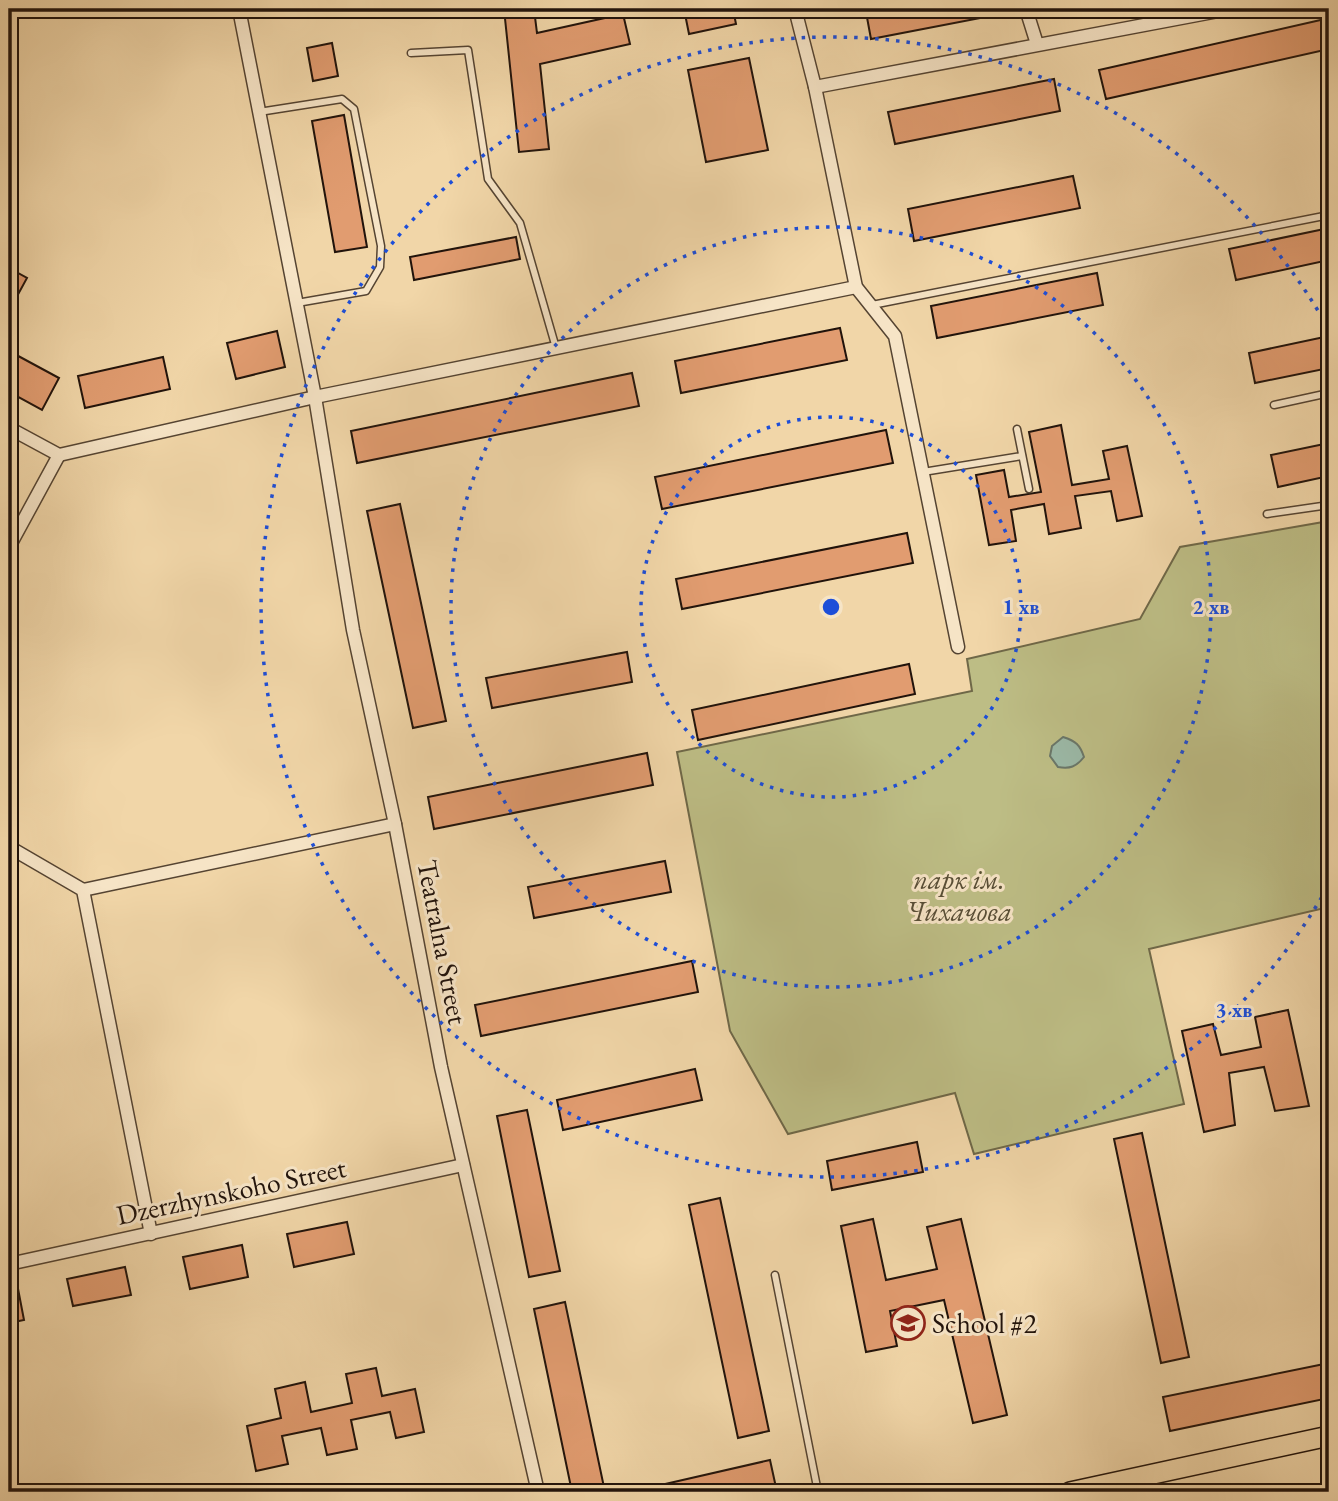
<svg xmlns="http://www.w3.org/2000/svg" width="1338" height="1501" viewBox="0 0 1338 1501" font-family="'EB Garamond',serif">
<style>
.green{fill:#bdbd85;stroke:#6f6848;stroke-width:2}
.water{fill:#9bb9a7;stroke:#6a7769;stroke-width:2}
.building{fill:#e19c70;stroke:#21130b;stroke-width:2}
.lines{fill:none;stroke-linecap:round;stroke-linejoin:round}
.service-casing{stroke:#554432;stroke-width:9}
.minor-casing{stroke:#554432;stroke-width:15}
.primary-casing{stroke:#21130b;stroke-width:22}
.service{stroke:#f6e4c6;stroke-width:6}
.minor{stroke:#f6e4c6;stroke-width:12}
.primary{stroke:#f1d6a8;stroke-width:19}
.ring{fill:none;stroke:#1d4ed8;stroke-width:3.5;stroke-dasharray:3.5 7}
.labels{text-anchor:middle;stroke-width:6;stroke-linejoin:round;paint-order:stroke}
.park-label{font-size:28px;font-style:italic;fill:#584e36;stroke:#f6e4c6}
.street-label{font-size:28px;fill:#21130b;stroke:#f6e4c6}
.poi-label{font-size:28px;fill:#21130b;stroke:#f6e4c6;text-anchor:start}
.centre{fill:#1d4ed8;stroke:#f6e4c6;stroke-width:3.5}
.ring-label{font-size:21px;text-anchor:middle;font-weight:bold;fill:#1d4ed8;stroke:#f6e4c6;stroke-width:6;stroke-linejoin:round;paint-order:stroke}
</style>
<rect width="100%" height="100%" fill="#f1d6a8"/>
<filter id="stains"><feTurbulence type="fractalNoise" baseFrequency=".00286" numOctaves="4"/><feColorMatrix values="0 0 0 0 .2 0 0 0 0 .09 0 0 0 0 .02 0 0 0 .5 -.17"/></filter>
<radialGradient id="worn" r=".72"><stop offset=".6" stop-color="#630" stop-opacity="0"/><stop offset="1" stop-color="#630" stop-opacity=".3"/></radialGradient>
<!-- green -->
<path class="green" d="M1329,521V907L1149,949L1184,1104L974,1154L955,1093L788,1134L730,1031L677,752L972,691L967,659L1140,619L1180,547Z"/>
<!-- water -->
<path class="water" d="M1063,737C1076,741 1080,745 1084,757C1076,767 1070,769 1058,767L1050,756L1052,746Z"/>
<!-- building -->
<g class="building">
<path d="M504,9H534L537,33L623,14L630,44L540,64L549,149L519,152Z"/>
<path d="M684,9H733L736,24L689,34Z"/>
<path d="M882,9H995L996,15L871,39L866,12Z"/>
<path d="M1325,19L1329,49L1106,99L1099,70Z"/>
<path d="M332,43L338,76L313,81L307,48Z"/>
<path d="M749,58L768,150L706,162L688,70Z"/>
<path d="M1054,79L1060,111L895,144L888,112Z"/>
<path d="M344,115L367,247L335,252L312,121Z"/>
<path d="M1073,176L1080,208L914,241L908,209Z"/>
<path d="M1329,228V260L1236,280L1229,249Z"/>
<path d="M516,237L520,259L414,280L410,257Z"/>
<path d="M9,268L27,278L9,311Z"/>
<path d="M1097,273L1103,305L937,338L931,306Z"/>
<path d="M840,328L847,360L681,393L675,361Z"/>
<path d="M277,331L285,367L236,379L227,343Z"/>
<path d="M1329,336V368L1255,383L1249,353Z"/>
<path d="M9,351L59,378L42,410L9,392Z"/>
<path d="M163,357L170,389L85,408L78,376Z"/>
<path d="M632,373L639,406L357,463L351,431Z"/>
<path d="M1061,425L1072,485L1109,479L1103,451L1127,446L1142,516L1117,521L1111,491L1075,496L1081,528L1049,534L1044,504L1011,510L1016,541L989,545L976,475L1004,470L1009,497L1041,492L1029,432Z"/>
<path d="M886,430L893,463L662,509L655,477Z"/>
<path d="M1329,443V476L1278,487L1271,455Z"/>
<path d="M400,504L446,721L413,728L367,511Z"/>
<path d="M907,533L913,563L682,609L676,579Z"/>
<path d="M627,652L632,682L492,708L486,678Z"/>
<path d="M909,664L915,694L698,740L692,710Z"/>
<path d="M647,753L653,785L434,829L428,797Z"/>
<path d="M665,861L671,892L534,918L528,887Z"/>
<path d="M692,961L698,992L481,1036L475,1005Z"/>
<path d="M1288,1010L1309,1106L1275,1111L1264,1067L1229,1073L1235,1125L1204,1132L1182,1031L1213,1024L1221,1055L1261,1047L1255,1017Z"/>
<path d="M695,1069L702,1100L563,1130L557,1100Z"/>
<path d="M527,1110L560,1271L529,1277L497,1116Z"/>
<path d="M1142,1133L1189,1357L1161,1363L1114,1139Z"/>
<path d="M917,1142L923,1172L832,1190L827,1161Z"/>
<path d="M720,1198L769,1431L738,1438L689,1205Z"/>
<path d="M873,1219L886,1280L937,1269L927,1227L961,1219L1007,1415L973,1423L944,1300L890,1311L897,1346L866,1352L841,1226Z"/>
<path d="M347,1222L354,1254L294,1267L287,1234Z"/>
<path d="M242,1245L248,1277L190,1289L183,1257Z"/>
<path d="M125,1267L131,1295L73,1306L67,1279Z"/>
<path d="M9,1273H15L24,1320L9,1323Z"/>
<path d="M565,1302L605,1492H572L534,1309Z"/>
<path d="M1329,1363V1398L1170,1431L1163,1397Z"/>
<path d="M376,1368L382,1396L415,1389L424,1432L396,1438L390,1412L351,1420L357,1449L327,1455L321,1428L282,1436L288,1464L256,1471L247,1426L281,1418L275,1389L305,1382L311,1412L352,1403L346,1374Z"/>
<path d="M770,1460L777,1492H653L652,1487Z"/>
</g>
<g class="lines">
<!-- service casing -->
<g class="service-casing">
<g id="service">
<path d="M411,53L468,50L488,179L520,223L556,348"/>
<path d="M259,112L342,99L354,109L381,246L380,267L366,291L297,303"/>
<path d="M872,305L1329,215"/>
<path d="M1274,405L1329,393"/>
<path d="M1017,429L1029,489"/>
<path d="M923,472L1022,456"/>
<path d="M1267,514L1329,505"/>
<path d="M775,1275L818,1492"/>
</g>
</g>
<!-- minor casing -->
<g class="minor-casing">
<g id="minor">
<path d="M239,9L315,397L353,630L395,824L441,1067L538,1492"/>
<path d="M795,9L815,87L856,287L895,336L958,647"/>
<path d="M1026,9L1037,44"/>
<path d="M815,87L1229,9"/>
<path d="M9,428L59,455L315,397L856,287"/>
<path d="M9,547L59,455"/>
<path d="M9,847L83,890L151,1234"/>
<path d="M83,890L395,824"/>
<path d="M9,1264L463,1165"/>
</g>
</g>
<!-- primary casing -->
<g class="primary-casing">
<path id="primary" d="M1070,1492L1329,1436"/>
</g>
<!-- service -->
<use href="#service" class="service"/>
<!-- minor -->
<use href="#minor" class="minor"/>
<!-- primary -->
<use href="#primary" class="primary"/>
</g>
<!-- distance rings -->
<g class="ring">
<circle cx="831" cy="607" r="190"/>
<circle cx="831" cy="607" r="380"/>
<path d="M1327 888A570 570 0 1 1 1327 326"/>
</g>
<!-- icons -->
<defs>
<g id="school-ring" transform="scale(1.75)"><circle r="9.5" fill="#f6e4c6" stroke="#8f2418" stroke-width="1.5"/><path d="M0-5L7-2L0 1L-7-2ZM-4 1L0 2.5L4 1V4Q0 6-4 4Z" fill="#8f2418"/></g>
</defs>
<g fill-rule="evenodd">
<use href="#school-ring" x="908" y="1323"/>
</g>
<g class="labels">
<!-- park labels -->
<g class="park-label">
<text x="959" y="889">парк ім.<tspan x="959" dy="32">Чихачова</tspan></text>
</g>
<!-- street labels -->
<g class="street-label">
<text transform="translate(443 942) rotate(79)" y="10">Teatralna Street</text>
<text transform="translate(231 1191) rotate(-12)" y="10">Dzerzhynskoho Street</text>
</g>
<!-- poi labels -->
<g class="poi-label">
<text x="932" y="1333">School #2</text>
</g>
</g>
<circle cx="831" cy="607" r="10" class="centre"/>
<g class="ring-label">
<text x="1021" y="614">1 хв</text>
<text x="1211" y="614">2 хв</text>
<text x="1234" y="1017">3 хв</text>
</g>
<!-- margin -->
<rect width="1338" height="1501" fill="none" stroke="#f1d6a8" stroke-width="35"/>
<rect x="10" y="10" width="1317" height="1480" fill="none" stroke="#21130b" stroke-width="3.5"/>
<rect x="18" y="18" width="1303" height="1466" fill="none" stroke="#21130b" stroke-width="2"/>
<rect width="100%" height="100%" filter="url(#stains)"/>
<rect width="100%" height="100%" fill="url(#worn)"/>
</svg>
